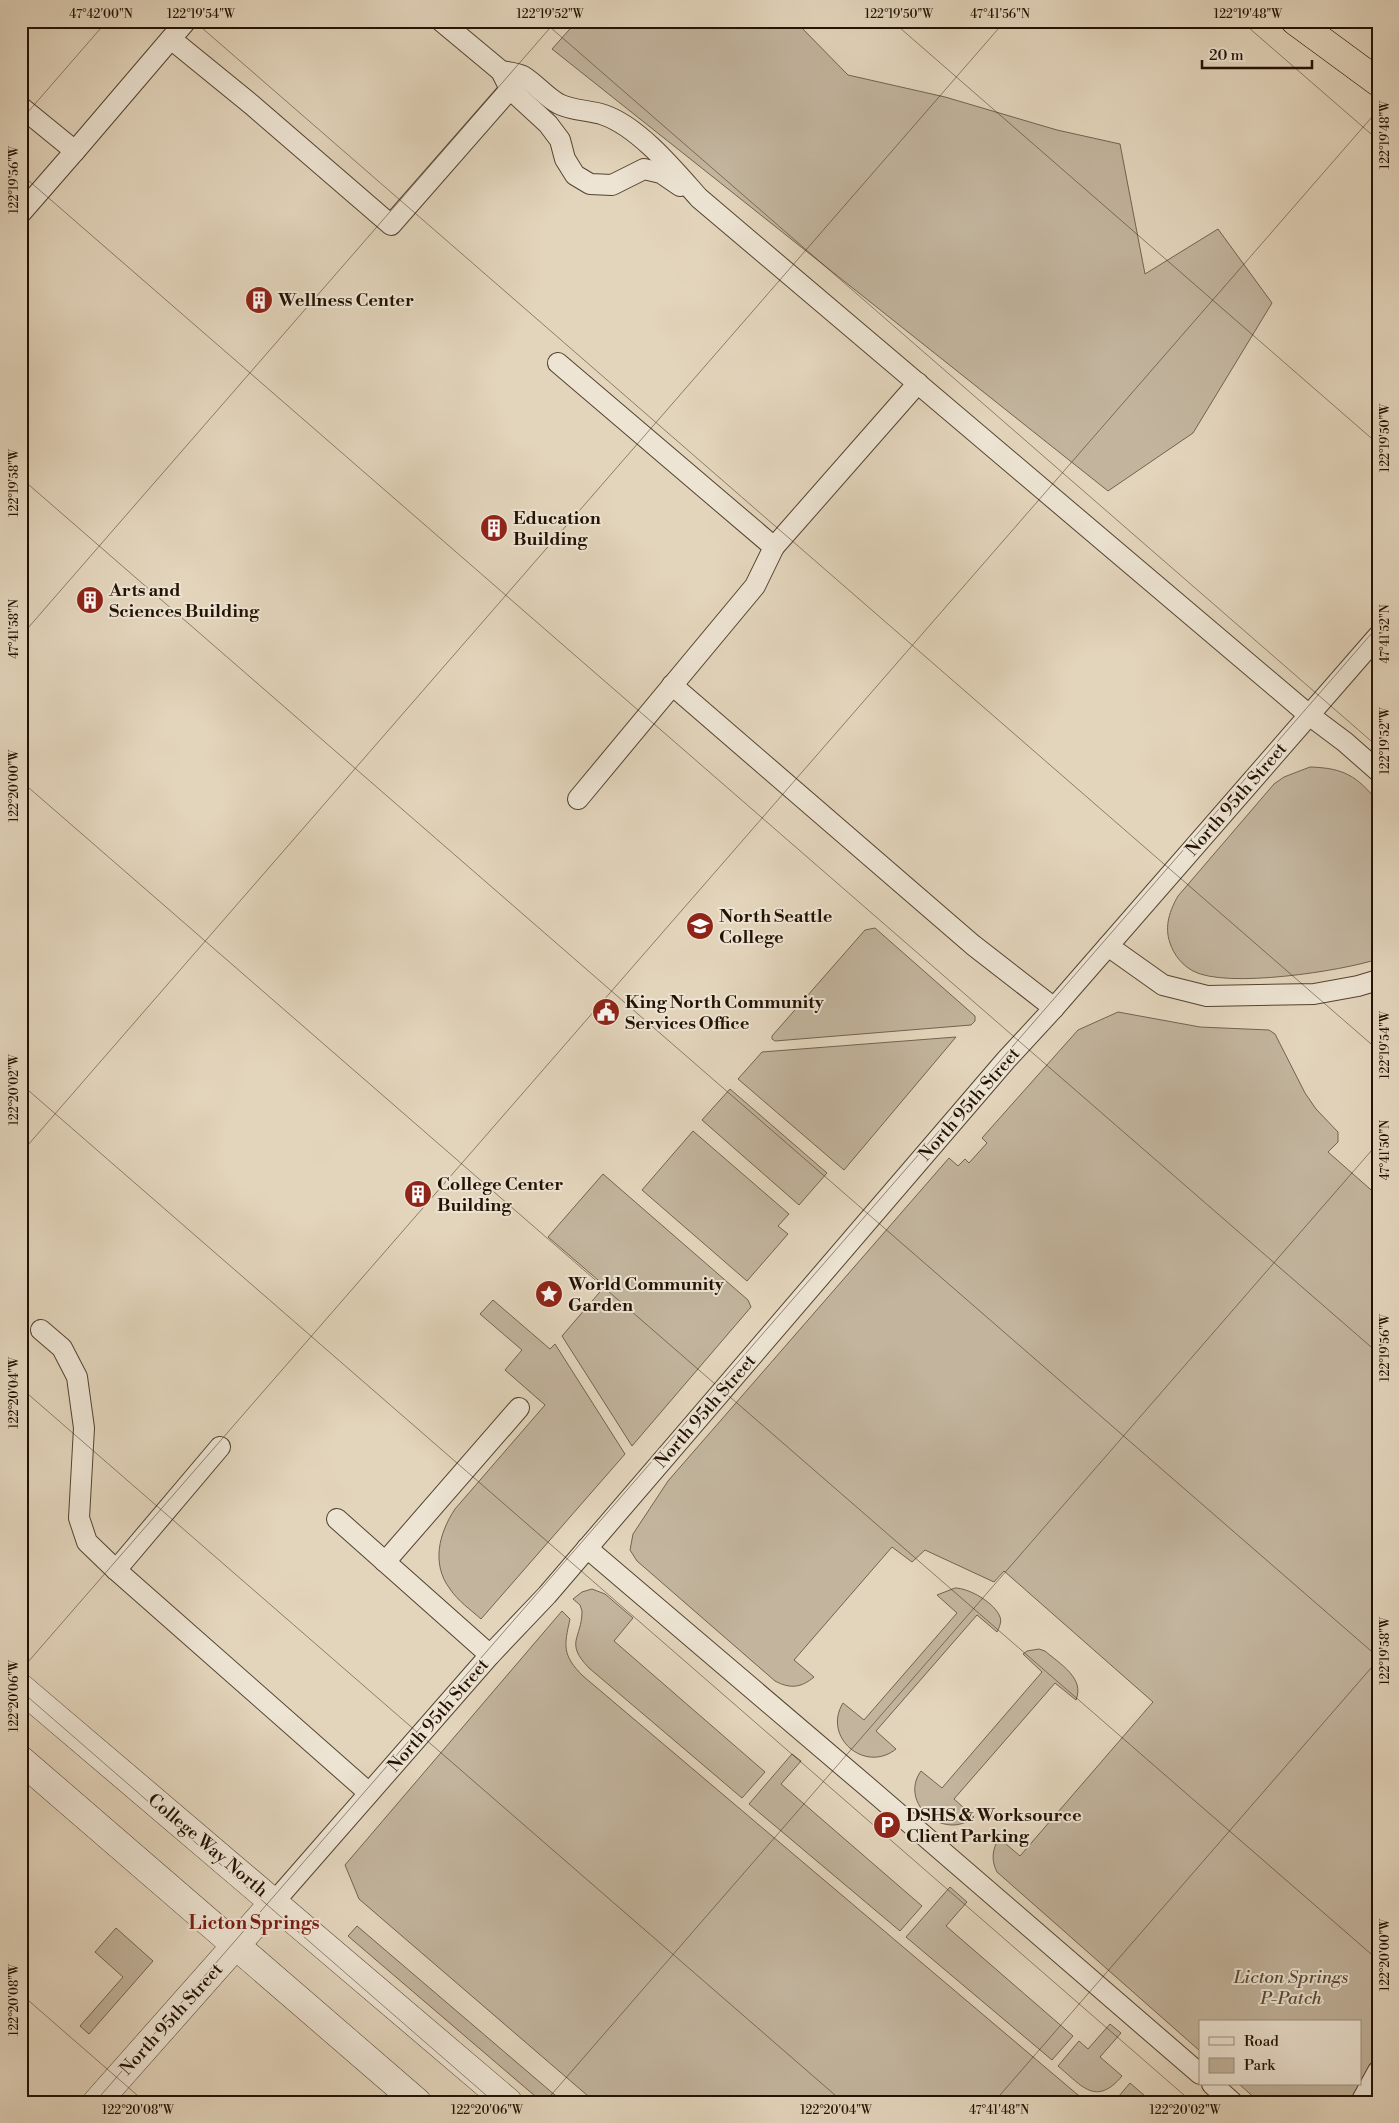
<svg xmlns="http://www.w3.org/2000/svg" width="1399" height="2123" viewBox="0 0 1399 2123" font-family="'Libre Bodoni',serif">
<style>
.green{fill:#c2b49d;stroke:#726350}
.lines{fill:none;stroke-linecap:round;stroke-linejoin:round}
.service-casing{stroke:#534331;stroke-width:22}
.minor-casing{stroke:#534331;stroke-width:29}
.tertiary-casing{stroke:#534331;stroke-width:29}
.motorway-casing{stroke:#231203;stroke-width:29}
.service{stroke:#ede4d3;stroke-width:20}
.minor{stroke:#ede4d3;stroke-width:28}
.tertiary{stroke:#ede4d3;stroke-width:28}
.motorway{stroke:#e3d5bc;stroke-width:28}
.ticks{fill:none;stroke:#231203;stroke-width:1;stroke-opacity:0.45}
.labels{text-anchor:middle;stroke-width:4;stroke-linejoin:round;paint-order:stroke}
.poi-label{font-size:18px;font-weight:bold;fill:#231203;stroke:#ede4d3;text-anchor:start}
.street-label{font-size:18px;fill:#231203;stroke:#ede4d3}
.park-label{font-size:18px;font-style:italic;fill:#5b4b39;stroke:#ede4d3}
.neighbourhood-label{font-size:19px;font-weight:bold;fill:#7a1f14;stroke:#ede4d3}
.neatline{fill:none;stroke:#231203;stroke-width:2}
.ticks-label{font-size:12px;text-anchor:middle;fill:#231203}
</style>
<rect width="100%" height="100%" fill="#e3d5bc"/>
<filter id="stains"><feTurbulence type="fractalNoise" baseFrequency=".004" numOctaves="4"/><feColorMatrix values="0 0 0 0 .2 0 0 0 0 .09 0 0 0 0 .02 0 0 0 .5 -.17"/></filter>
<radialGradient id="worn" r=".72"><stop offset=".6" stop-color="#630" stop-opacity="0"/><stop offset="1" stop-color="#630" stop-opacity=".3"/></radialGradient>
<!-- green -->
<g class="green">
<path d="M577,21H795L848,75L945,97L1057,130L1120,144L1145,274L1218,229L1272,303L1193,433L1108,491L552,49Z"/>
<path d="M1310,767C1344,768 1357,776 1378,802V959C1342,971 1226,989 1193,971C1182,965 1174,955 1170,943C1164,926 1170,910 1178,896L1274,784L1284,777Z"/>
<path d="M875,928L975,1016V1021L971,1025L775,1041L772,1039V1036L865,930Z"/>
<path d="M1118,1012L1200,1027L1269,1030L1275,1034L1305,1093L1316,1109L1338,1132V1142L1328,1152L1378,1196V2102H1259L1239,2084H1360V2022H1200V2051L997,1872C991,1860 992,1850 999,1838L1020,1856L1153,1702L1004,1571L994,1582L925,1550L912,1562L892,1547L794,1660L814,1677C801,1688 790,1689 775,1681L637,1561L630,1550L633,1534L668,1481L949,1158L958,1166L965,1159L969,1163L987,1143L982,1138L1078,1030Z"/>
<path d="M956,1037L844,1170L738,1079L762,1052Z"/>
<path d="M730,1089L827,1173L799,1205L702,1120Z"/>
<path d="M693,1131L789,1214L778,1226L788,1234L747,1281L642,1190Z"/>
<path d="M603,1174L748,1300L751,1307L632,1446L562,1336L605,1286L548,1237Z"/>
<path d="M493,1300L550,1349L555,1344L625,1454L481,1619C471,1610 458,1601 450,1589C431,1564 439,1533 455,1509L545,1405L505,1370L522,1350L480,1314Z"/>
<path d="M955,1588C969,1588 995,1603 1000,1617C1002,1622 999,1628 997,1632L977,1615L876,1731L896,1749C865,1774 822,1737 843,1703L864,1720L957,1613L937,1595Z"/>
<path d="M592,1589L605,1594L633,1618L614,1641L765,1772L742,1798L589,1668C564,1642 582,1639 582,1611L580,1605L573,1599L582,1592Z"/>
<path d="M562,1611L570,1619C564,1646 562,1655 583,1676L1078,2095L1088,2100L1097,2102H595L359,1899L345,1865Z"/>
<path d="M1039,1649L1045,1651C1060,1664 1085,1678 1076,1700L1055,1683L954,1799L974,1817C944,1842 898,1803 921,1771L942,1788L1042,1672L1023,1654L1027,1651Z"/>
<path d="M792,1754L801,1761L781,1784L922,1906L900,1931L749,1804Z"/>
<path d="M950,1887L967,1902L946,1926L1073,2036L1052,2060L906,1937Z"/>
<path d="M357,1926L563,2102H542L348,1936Z"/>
<path d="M116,1928L153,1961L89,2034L80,2026L123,1977L95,1952Z"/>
<path d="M1110,2024L1121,2033L1100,2057L1122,2076C1096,2107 1082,2086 1058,2066L1079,2041L1088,2049Z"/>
<path d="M1130,2083L1152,2102H1100L1119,2096Z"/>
</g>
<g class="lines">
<!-- service casing -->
<g class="service-casing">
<g id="service">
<path d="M441,21L501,71L510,89L548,124L560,140L565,159L575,175L590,184L612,185L644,169L661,173L680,186"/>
<path d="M171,39L252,105L391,225L510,89"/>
<path d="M501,71C507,72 517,73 523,76C536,84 546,97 559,104C573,111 590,110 604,115C639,127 675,171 699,198L1309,715L1345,742L1378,771"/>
<path d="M21,107L75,151L186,21"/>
<path d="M21,213L75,151"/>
<path d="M558,363L774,547L755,586L578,799"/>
<path d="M774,547L918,383"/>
<path d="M672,685L973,945L1054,1008"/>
<path d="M1108,946L1163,985L1207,996L1314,994L1358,986L1378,980"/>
<path d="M41,1330L62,1348L77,1377L84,1428L79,1518L87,1542L116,1570L369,1793"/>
<path d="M337,1519L490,1655"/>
<path d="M587,1548L877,1795L1200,2074"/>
<path d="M385,1562L519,1408"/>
<path d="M116,1570L220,1447"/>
<path d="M275,1901L490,1655L547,1595L1006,1060L1054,1008L1378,636"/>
<path d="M1212,2084L1232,2102"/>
<path d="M1361,2102L1378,2071"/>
</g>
</g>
<!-- minor casing -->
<g class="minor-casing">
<path id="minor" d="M97,2102L275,1901"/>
</g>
<!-- tertiary casing -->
<g class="tertiary-casing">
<g id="tertiary">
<path d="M21,1688L508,2102"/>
<path d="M21,1760L417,2102"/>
</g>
</g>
<!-- motorway casing -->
<g class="motorway-casing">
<path id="motorway" d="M1295,21L1378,82"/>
</g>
<!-- service -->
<use href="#service" class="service"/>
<!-- minor -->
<use href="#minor" class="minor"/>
<!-- tertiary -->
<use href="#tertiary" class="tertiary"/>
<!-- motorway -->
<use href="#motorway" class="motorway"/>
</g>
<!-- ticks -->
<path class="ticks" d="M194,21L1378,1050M543,21L1378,747M892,21L1378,444M1241,21L1378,140M21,120L107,21M21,174L1378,1353M21,478L1378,1657M21,636L556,21M21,781L1378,1960M21,1084L1192,2102M21,1153L1005,21M21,1388L843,2102M21,1670L1378,110M21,1691L494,2102M21,1994L145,2102M95,2102L1378,626M545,2102L1378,1143M994,2102L1378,1660"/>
<!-- icons -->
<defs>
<g id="building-disc" transform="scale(1.4375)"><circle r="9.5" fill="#8f2418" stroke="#ede4d3"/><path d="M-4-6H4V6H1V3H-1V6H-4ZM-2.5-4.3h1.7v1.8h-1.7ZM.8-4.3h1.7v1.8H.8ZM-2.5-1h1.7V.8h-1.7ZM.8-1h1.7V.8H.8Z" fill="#fff"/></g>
<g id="university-disc" transform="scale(1.4375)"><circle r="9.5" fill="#8f2418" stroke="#ede4d3"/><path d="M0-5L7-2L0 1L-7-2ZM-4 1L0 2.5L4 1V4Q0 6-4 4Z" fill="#fff"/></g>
<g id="civic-disc" transform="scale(1.4375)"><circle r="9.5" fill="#8f2418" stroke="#ede4d3"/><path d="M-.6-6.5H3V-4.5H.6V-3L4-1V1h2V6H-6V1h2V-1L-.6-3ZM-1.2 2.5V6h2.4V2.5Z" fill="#fff"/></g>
<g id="sight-disc" transform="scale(1.4375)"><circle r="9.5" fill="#8f2418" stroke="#ede4d3"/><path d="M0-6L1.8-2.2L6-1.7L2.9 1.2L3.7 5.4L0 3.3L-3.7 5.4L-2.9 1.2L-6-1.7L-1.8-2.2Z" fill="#fff"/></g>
<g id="parking-disc" transform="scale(1.4375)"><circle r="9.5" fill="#8f2418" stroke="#ede4d3"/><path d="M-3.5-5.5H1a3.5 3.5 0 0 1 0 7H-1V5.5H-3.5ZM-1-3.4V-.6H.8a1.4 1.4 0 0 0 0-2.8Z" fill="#fff"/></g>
</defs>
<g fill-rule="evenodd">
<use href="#building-disc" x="259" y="300"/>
<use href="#building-disc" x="494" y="528"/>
<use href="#building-disc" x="90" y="600"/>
<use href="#university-disc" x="700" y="926"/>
<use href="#civic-disc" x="606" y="1012"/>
<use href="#building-disc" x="418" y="1194"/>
<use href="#sight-disc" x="549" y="1294"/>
<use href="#parking-disc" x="887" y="1825"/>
</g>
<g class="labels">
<!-- poi labels -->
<g class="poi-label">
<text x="278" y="306">Wellness Center</text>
<text x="513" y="524">Education<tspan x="513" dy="21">Building</tspan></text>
<text x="109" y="596">Arts and<tspan x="109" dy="21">Sciences Building</tspan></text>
<text x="719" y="922">North Seattle<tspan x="719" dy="21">College</tspan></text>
<text x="625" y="1008">King North Community<tspan x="625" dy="21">Services Office</tspan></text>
<text x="437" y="1190">College Center<tspan x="437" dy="21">Building</tspan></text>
<text x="568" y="1290">World Community<tspan x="568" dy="21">Garden</tspan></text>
<text x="906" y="1821">DSHS &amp; Worksource<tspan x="906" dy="21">Client Parking</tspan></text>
</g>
<!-- street labels -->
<g class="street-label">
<text transform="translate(1236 799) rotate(-49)" y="6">North 95th Street</text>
<text transform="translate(969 1104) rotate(-49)" y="6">North 95th Street</text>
<text transform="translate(705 1411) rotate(-49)" y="6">North 95th Street</text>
<text transform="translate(438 1715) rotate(-49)" y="6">North 95th Street</text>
<text transform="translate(208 1845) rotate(40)" y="6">College Way North</text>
<text transform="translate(171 2019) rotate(-48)" y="6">North 95th Street</text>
</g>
<!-- park labels -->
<g class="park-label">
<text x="1291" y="1983">Licton Springs<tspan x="1291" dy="21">P-Patch</tspan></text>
</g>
<!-- neighbourhood labels -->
<g class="neighbourhood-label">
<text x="254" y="1929">Licton Springs</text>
</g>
</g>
<!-- margin -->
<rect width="1399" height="2123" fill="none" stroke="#e3d5bc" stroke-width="55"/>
<!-- legend -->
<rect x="1199" y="2020" width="162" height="65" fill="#ede4d3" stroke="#9c9080"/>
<rect x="1209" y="2037" width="25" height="8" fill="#ede4d3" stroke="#9c9080"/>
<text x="1244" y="2046" font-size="15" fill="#231203">Road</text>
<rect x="1209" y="2058" width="25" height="15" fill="#c2b49d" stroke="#9c9080"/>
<text x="1244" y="2070" font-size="15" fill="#231203">Park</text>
<!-- scale -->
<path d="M1202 60v8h110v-8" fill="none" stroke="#231203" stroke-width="2.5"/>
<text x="1209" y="60" font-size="15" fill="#231203" stroke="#ede4d3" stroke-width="4" paint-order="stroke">20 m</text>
<rect x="28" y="28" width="1344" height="2068" class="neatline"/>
<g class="ticks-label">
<text x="101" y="18">47°42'00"N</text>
<text x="201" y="18">122°19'54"W</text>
<text x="550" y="18">122°19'52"W</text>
<text x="899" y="18">122°19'50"W</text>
<text x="1000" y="18">47°41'56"N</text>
<text x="1248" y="18">122°19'48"W</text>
<text transform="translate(1385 135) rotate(-90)" y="4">122°19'48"W</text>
<text transform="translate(14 180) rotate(-90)" y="4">122°19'56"W</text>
<text transform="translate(1385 438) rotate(-90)" y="4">122°19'50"W</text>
<text transform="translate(14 483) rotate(-90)" y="4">122°19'58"W</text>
<text transform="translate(14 629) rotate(-90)" y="4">47°41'58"N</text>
<text transform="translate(1385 634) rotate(-90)" y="4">47°41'52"N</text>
<text transform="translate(1385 741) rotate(-90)" y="4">122°19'52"W</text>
<text transform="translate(14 786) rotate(-90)" y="4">122°20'00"W</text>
<text transform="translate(1385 1045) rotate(-90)" y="4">122°19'54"W</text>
<text transform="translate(14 1090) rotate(-90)" y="4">122°20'02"W</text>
<text transform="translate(1385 1150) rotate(-90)" y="4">47°41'50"N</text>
<text transform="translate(1385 1348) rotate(-90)" y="4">122°19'56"W</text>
<text transform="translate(14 1393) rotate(-90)" y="4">122°20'04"W</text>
<text transform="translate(1385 1651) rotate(-90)" y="4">122°19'58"W</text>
<text transform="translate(14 1696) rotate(-90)" y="4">122°20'06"W</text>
<text transform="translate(1385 1955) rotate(-90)" y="4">122°20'00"W</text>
<text transform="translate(14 2000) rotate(-90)" y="4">122°20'08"W</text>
<text x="138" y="2114">122°20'08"W</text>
<text x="487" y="2114">122°20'06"W</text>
<text x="836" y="2114">122°20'04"W</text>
<text x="999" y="2114">47°41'48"N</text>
<text x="1185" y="2114">122°20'02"W</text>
</g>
<rect width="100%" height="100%" filter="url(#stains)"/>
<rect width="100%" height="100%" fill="url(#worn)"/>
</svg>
